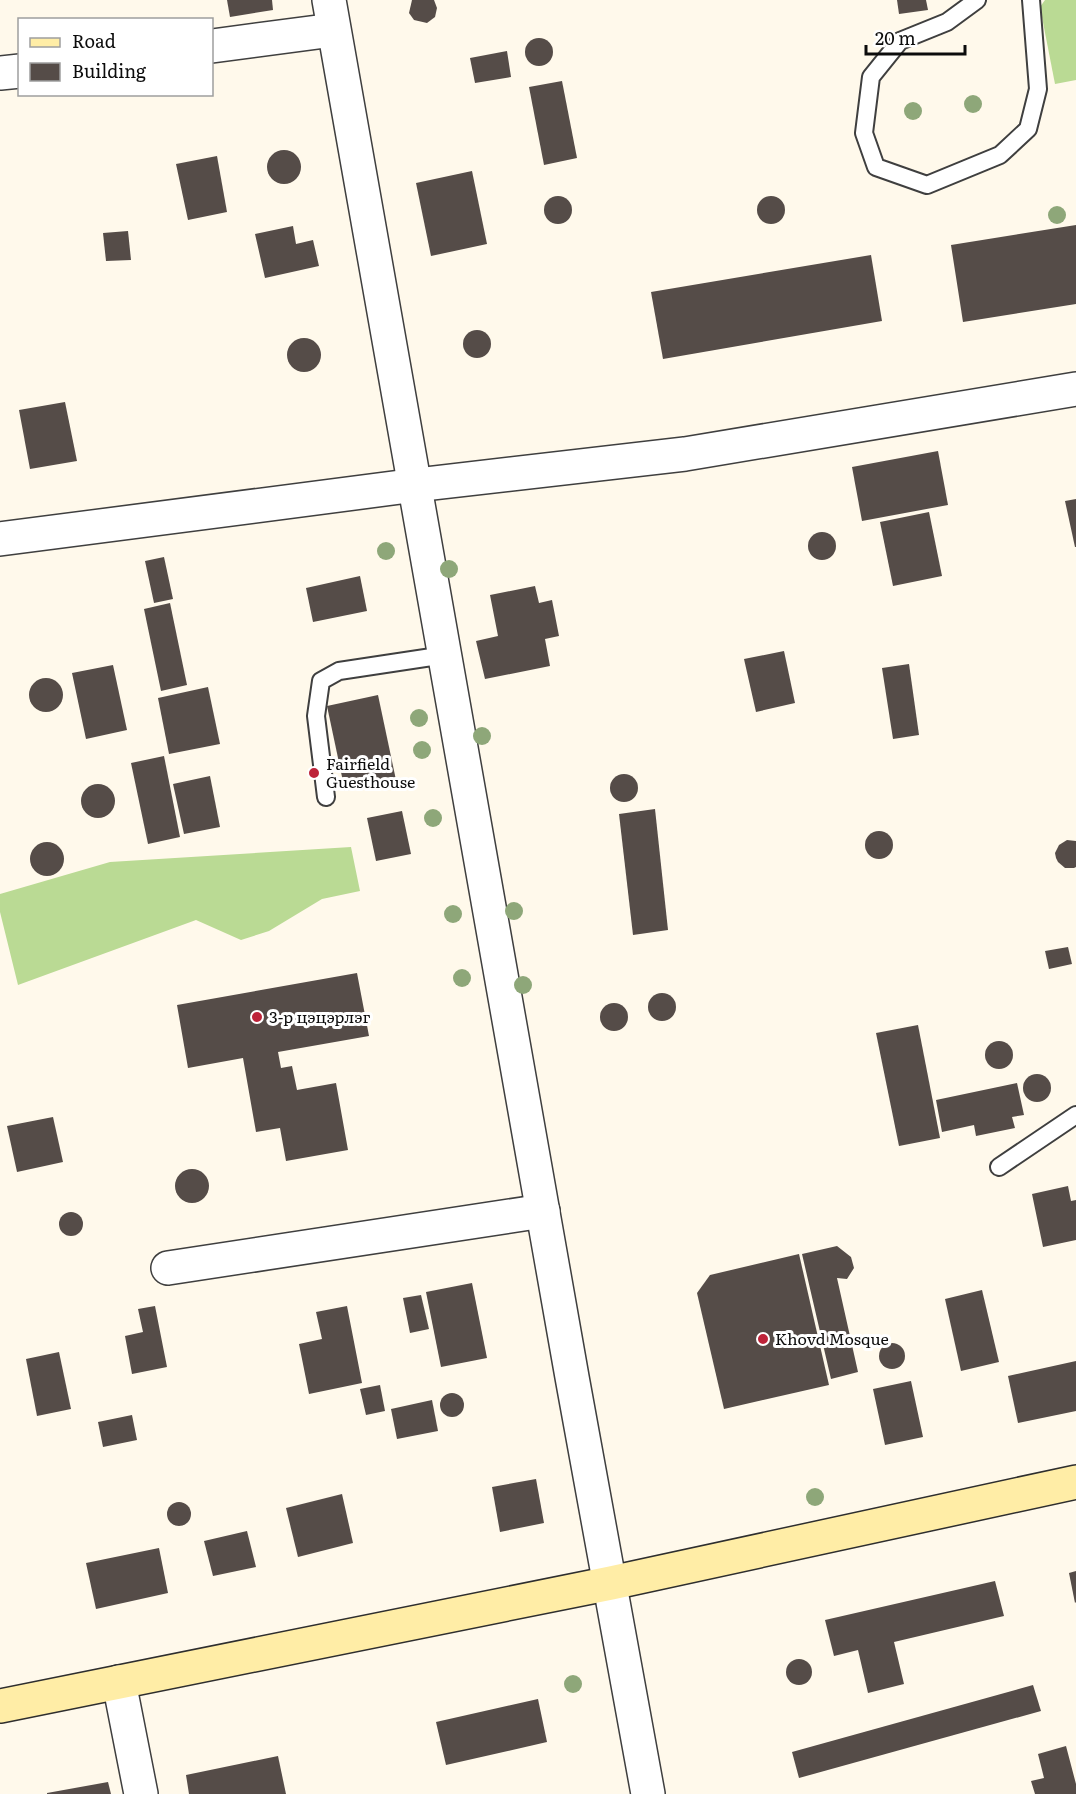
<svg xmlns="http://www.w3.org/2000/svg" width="1076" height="1794" viewBox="0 0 1076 1794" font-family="Literata,serif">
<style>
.forest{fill:#bada94}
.building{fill:#554c48}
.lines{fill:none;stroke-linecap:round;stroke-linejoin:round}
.service-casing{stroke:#3f3f3f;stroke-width:20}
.minor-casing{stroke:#3f3f3f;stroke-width:36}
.secondary-casing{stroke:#2e2e2e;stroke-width:36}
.service{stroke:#fff;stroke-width:16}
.minor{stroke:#fff;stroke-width:33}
.secondary{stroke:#ffeda6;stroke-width:33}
.tree{fill:#8ea779}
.poi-dot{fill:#bd2339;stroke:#fff;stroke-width:2}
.labels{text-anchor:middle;stroke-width:6;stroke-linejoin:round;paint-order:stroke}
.poi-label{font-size:16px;fill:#0c0c0c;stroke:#fff;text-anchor:start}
</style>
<rect width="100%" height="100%" fill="#fff9eb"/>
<!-- forest -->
<g class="forest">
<path d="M1045,0H1076V80L1055,84L1040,7Z"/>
<path d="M351,847L360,891L322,899L269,931L241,940L196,920L18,985L0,912V894L110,862Z"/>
</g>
<!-- building -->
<g class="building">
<path d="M227,0H272L273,10L230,17Z"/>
<path d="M412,0H434L437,8L435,17L427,23L414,20L409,13Z"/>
<path d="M897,0H926L928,10L899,14Z"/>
<circle cx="539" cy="52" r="14"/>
<path d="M507,51L511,77L475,83L470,58Z"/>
<path d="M562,81L577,158L544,165L529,87Z"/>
<circle cx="284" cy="167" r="17"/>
<path d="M217,156L227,212L188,220L176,164Z"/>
<path d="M472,171L487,244L431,256L416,183Z"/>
<circle cx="558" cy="210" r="14"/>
<circle cx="771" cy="210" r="14"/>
<path d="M1076,225V304L963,322L951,245Z"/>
<path d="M293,226L296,244L313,240L319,266L265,278L255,234Z"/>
<path d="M128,231L131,260L106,261L103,233Z"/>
<path d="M871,255L882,321L663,359L651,292Z"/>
<circle cx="477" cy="344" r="14"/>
<circle cx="304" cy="355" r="17"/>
<path d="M65,402L77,461L30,469L19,410Z"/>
<path d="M938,451L948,505L862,521L852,467Z"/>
<path d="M1076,499V547H1075L1065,501Z"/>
<path d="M929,512L942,576L893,586L880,522Z"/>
<circle cx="822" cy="546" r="14"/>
<path d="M164,557L173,599L154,603L145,561Z"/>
<path d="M360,576L367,611L313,622L306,588Z"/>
<path d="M535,586L539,603L552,600L559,636L545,639L550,666L485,679L476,641L498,636L490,595Z"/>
<path d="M170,603L187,685L161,691L144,609Z"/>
<path d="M784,651L795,703L756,712L744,659Z"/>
<path d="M909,664L919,735L893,739L882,668Z"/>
<path d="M113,665L127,730L86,739L72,673Z"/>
<circle cx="46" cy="695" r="17"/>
<path d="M208,687L220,744L169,754L158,698Z"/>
<path d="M378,695L396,780L345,791L327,706Z"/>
<path d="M164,756L180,837L148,844L131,763Z"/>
<circle cx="624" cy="788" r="14"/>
<path d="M210,776L220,827L184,834L173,784Z"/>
<circle cx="98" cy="801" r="17"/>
<path d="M655,809L668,930L633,935L619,814Z"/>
<path d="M402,811L411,854L376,861L367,818Z"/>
<circle cx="879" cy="845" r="14"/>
<path d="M1067,840L1076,841V867L1074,868H1065L1058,862L1056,858L1055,853L1059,845Z"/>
<circle cx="47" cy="859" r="17"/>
<path d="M1068,947L1072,964L1049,969L1045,951Z"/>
<path d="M357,973L369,1036L278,1052L281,1068L292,1066L297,1090L336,1083L348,1150L286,1161L280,1128L256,1132L243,1058L188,1068L177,1005Z"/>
<circle cx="662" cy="1007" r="14"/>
<circle cx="614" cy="1017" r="14"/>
<path d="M918,1025L940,1138L899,1146L876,1033Z"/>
<circle cx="999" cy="1055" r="14"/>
<circle cx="1037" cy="1088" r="14"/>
<path d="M1017,1083L1024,1115L1012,1117L1015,1128L976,1136L974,1125L942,1132L936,1100Z"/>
<path d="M53,1117L63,1162L17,1172L7,1126Z"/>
<circle cx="192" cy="1186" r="17"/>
<path d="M1068,1186L1071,1201L1076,1200V1240L1043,1247L1032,1194Z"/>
<circle cx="71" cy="1224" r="12"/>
<path d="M837,1246L851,1257L854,1268L847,1279L837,1278L858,1372L831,1379L802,1254Z"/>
<path d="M799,1254L829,1385L724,1409L697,1293L710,1275Z"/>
<path d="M472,1283L487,1358L441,1367L426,1292Z"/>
<path d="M982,1290L999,1362L961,1371L945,1299Z"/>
<path d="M421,1295L429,1329L410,1333L403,1298Z"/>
<path d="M155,1306L167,1367L132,1374L125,1336L143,1332L138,1309Z"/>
<path d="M347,1306L362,1383L309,1394L299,1344L322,1339L316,1312Z"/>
<circle cx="892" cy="1356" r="13"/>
<path d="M59,1352L71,1409L37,1416L26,1359Z"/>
<path d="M1076,1361V1411L1018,1423L1008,1376Z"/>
<path d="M911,1381L923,1437L885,1445L873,1389Z"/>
<path d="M380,1385L385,1411L366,1415L360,1389Z"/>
<circle cx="452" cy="1405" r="12"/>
<path d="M432,1400L438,1431L397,1439L391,1409Z"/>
<path d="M132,1415L137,1440L103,1447L98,1422Z"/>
<path d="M536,1479L544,1523L500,1532L492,1487Z"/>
<path d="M342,1494L353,1543L298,1557L286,1508Z"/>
<circle cx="179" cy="1514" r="12"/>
<path d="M247,1531L256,1567L213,1576L204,1541Z"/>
<path d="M159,1548L168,1593L96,1609L86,1563Z"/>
<path d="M1076,1571V1602L1075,1603L1069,1573Z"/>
<path d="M995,1581L1004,1616L894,1642L904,1684L868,1693L858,1650L834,1656L825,1620Z"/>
<circle cx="799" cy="1672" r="13"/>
<path d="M1033,1685L1041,1711L799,1778L792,1752Z"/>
<path d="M538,1699L547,1742L446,1765L436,1722Z"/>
<path d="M1066,1746L1076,1784V1794H1035L1031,1781L1044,1778L1038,1754Z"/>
<path d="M278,1756L286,1794H189L186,1775Z"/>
<path d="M108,1782L111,1794H47V1793Z"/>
</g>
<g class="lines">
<!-- service casing -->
<g class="service-casing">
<g id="service">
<path d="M977,0L947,22L900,41L871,77L864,133L876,167L927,185L1000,155L1028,129L1038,89L1031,0"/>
<path d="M326,797L316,716L321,681L339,671L445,655"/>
<path d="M999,1167L1076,1115"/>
</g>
</g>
<!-- minor casing -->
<g class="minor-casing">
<g id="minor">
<path d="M329,0L572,1377L648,1794"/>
<path d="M212,46L333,30"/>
<path d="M0,73L20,71"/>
<path d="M0,539L416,485L685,454L1076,389"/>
<path d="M168,1268L543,1211"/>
<path d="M119,1682L141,1794"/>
</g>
</g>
<!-- secondary casing -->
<g class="secondary-casing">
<path id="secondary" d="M0,1706L611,1583L1076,1482"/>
</g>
<!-- service -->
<use href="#service" class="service"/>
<!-- minor -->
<use href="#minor" class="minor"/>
<!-- secondary -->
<use href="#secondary" class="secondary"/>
</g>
<!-- trees -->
<g class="tree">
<circle cx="973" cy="104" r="9"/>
<circle cx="913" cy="111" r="9"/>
<circle cx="1057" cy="215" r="9"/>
<circle cx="386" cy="551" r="9"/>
<circle cx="449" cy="569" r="9"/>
<circle cx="419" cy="718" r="9"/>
<circle cx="482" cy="736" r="9"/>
<circle cx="422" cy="750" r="9"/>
<circle cx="433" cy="818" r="9"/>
<circle cx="514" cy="911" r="9"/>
<circle cx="453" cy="914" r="9"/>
<circle cx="462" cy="978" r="9"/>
<circle cx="523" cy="985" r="9"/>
<circle cx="815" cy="1497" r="9"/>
<circle cx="573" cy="1684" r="9"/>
</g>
<!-- markers -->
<g class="poi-dot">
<circle cx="314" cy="773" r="6"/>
<circle cx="257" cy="1017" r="6"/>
<circle cx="763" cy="1339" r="6"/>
</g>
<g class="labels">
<!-- poi labels -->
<g class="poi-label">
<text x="326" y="770">Fairfield<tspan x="326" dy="18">Guesthouse</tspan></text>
<text x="269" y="1023">3-р цэцэрлэг</text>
<text x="775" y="1345">Khovd Mosque</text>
</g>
</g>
<!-- legend -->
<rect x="18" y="18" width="195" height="78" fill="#ffffff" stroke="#9e9e9e" stroke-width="1.5"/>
<rect x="30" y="38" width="30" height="9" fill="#ffeda6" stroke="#9e9e9e" stroke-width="1.5"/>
<text x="72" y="48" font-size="18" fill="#0c0c0c">Road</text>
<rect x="30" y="63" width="30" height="18" fill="#554c48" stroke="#9e9e9e" stroke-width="1.5"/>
<text x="72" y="78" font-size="18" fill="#0c0c0c">Building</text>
<!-- scale -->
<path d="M866 45v9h99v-9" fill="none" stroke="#0c0c0c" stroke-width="3"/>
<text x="875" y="45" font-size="18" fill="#0c0c0c" stroke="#ffffff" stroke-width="4.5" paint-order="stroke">20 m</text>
</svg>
